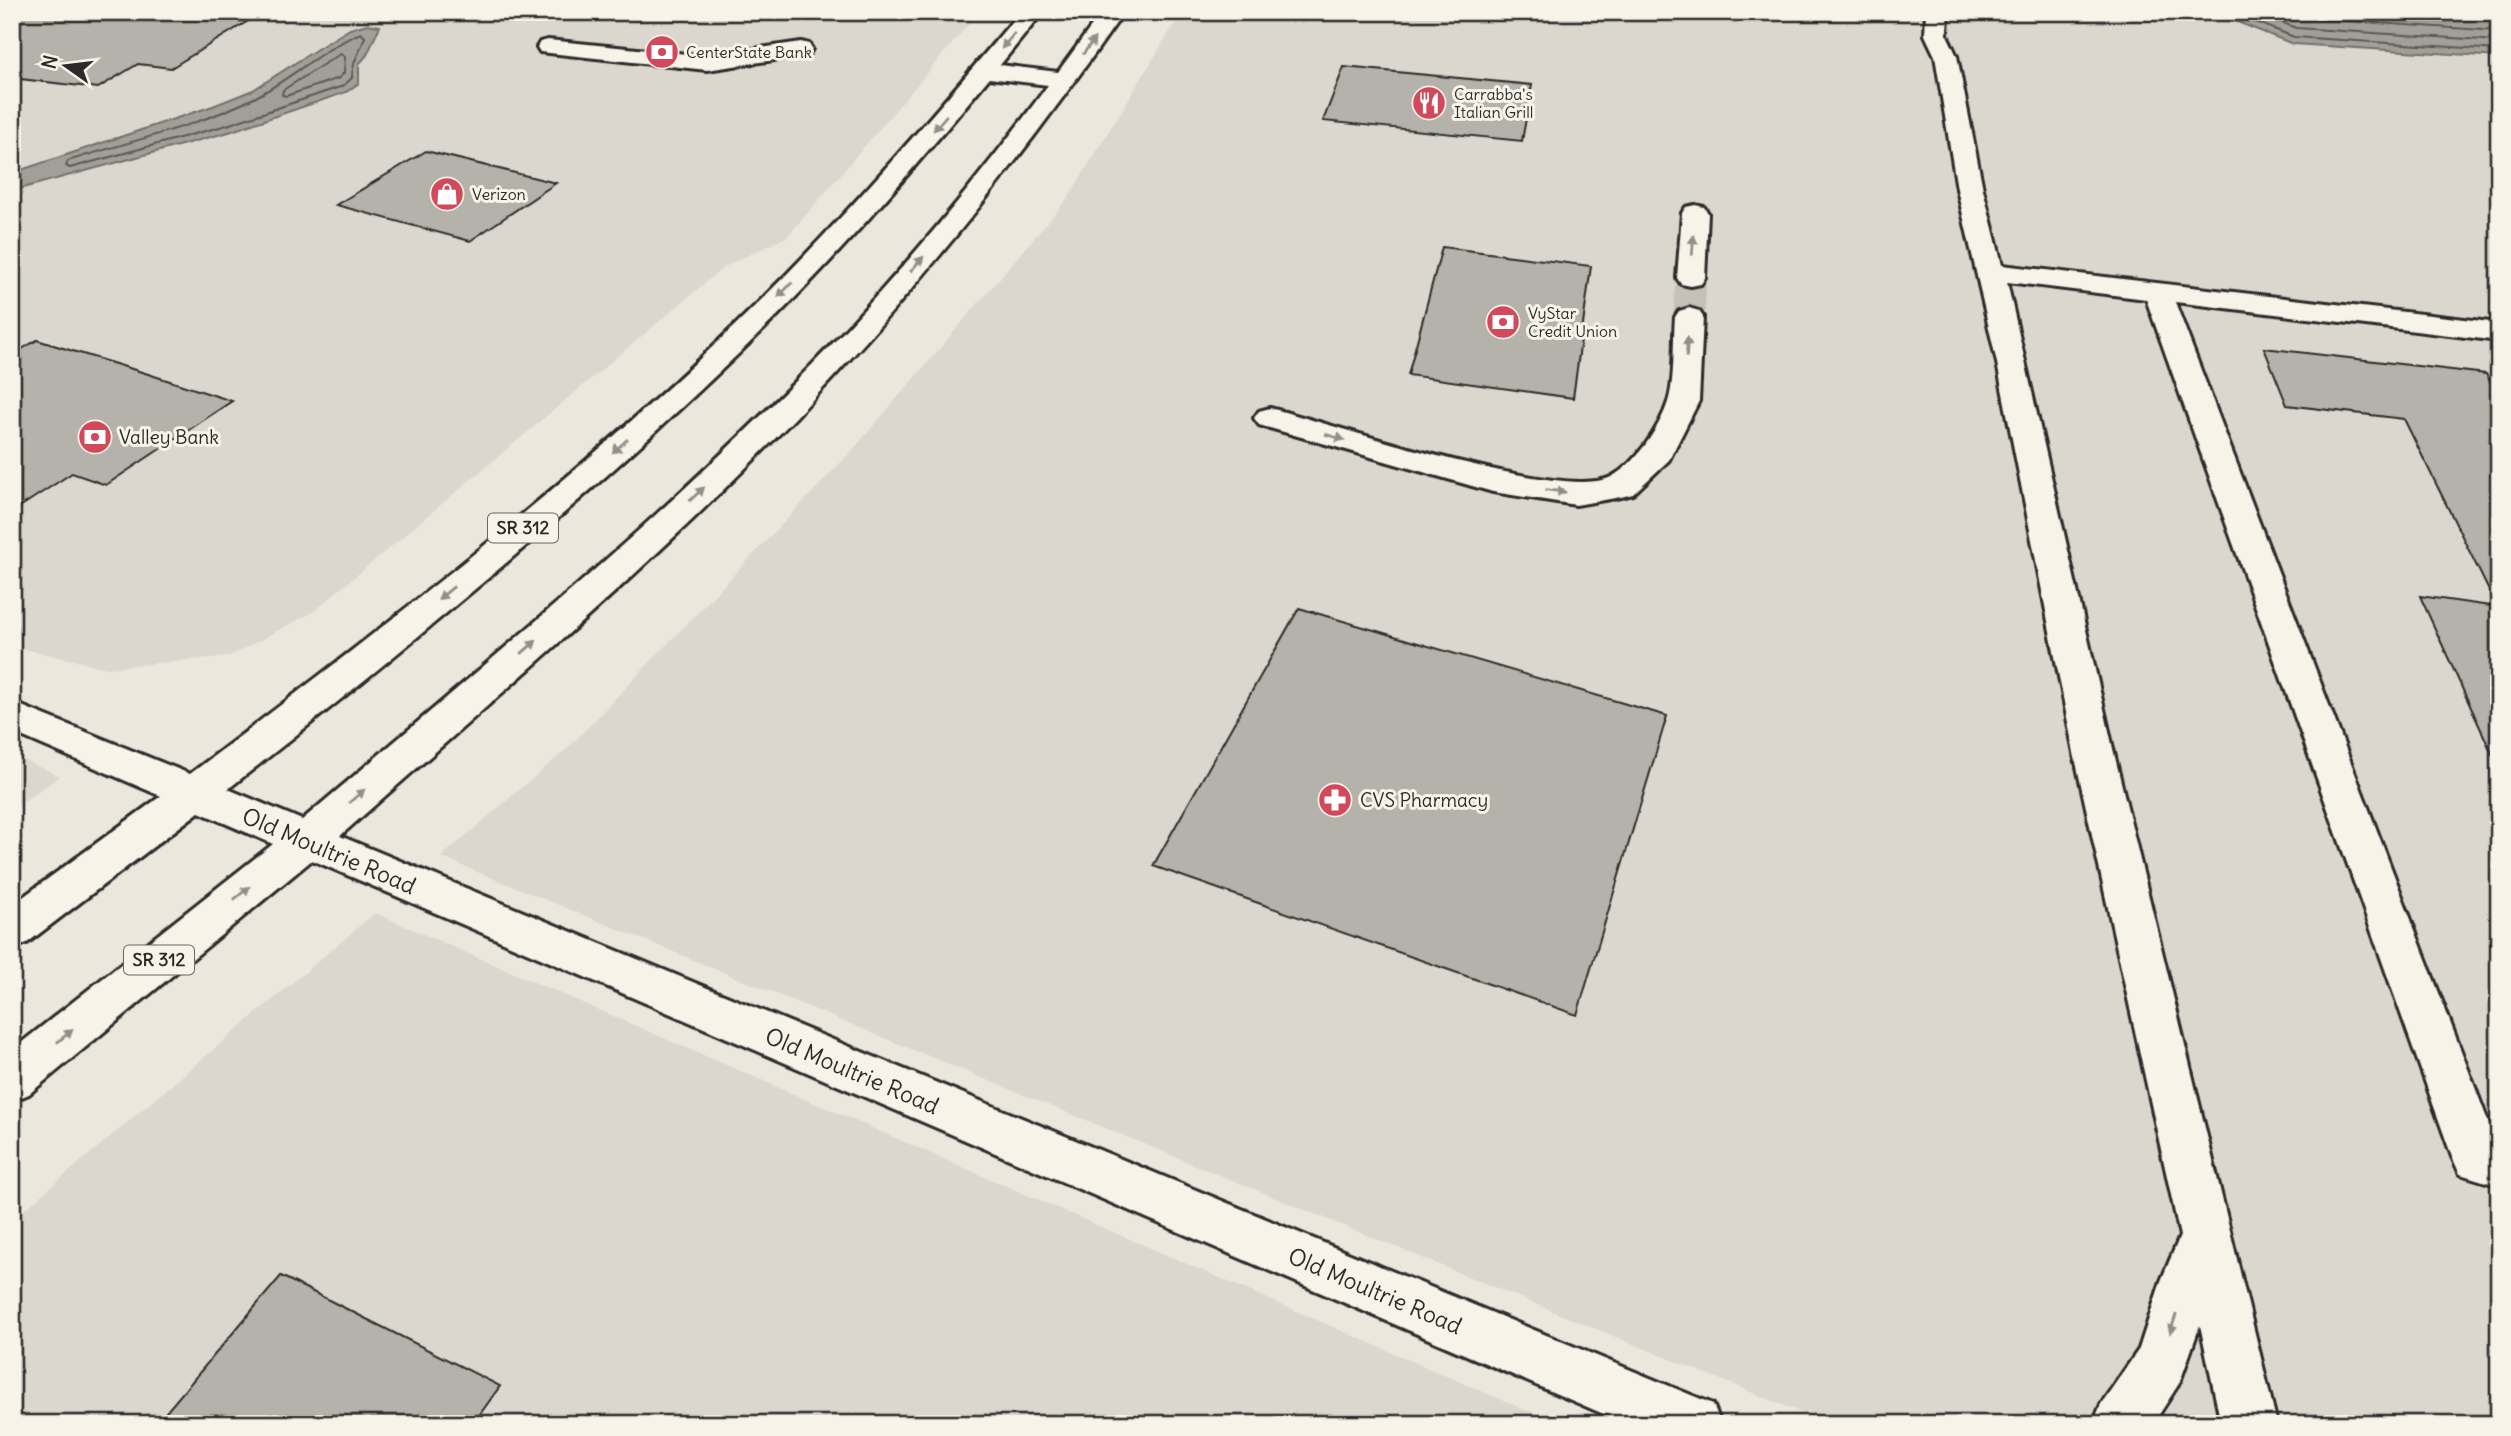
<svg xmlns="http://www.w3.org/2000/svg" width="2511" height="1436" viewBox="0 0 2511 1436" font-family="Delius,sans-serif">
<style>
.built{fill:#dbd7ce}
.water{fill:#a29f98;stroke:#72716c;stroke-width:2}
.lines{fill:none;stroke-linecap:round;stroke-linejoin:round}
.shore{stroke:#5b5957;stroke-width:2}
.building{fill:#b5b2ab;stroke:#2b2b2b;stroke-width:2}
.minor-tunnel{stroke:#c5c1b9;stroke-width:31;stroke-dasharray:31 15;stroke-linecap:butt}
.minor-casing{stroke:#2b2b2b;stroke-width:6}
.major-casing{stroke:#2b2b2b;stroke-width:6}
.minor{fill:#f7f3e8;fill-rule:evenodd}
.major{fill:#f7f3e8;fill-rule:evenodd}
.oneway{fill:#918f8a}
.labels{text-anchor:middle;stroke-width:6;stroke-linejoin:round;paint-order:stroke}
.far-poi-label{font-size:16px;fill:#2b2b2b;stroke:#f7f3e8;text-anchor:start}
.shield{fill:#f7f3e8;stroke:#686764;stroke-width:2}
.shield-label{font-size:18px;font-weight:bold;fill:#2b2b2b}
.poi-label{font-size:19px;fill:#2b2b2b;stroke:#f7f3e8;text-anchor:start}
.near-street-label{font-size:23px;fill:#2b2b2b;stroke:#f7f3e8}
</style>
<rect width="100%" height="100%" fill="#ebe7dd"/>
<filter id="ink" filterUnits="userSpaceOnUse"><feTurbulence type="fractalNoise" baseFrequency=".0143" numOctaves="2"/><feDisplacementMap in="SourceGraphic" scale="14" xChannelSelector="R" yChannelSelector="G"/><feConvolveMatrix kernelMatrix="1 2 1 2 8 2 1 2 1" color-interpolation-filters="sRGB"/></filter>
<g filter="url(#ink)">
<!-- built -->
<g class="built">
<path d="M12,12H979L788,236L724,267L313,612L230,656L107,668L12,646Z"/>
<path d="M1182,12H2499V1424H1829L441,857L568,748L852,451L1068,198Z"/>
<path d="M12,755L60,776L12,809Z"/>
<path d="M375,913L696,1052L1558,1424H12V1220Z"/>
</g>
<!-- water -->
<g class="water">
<path d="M2212,12H2499V57L2293,44Z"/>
<path d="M367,24L380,26L367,55L359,64V83L346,92L229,132L12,191V173L213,106L253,90L317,49L350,29Z"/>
</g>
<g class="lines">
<!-- shore -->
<g class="shore">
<path d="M2231,12L2294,37L2499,50"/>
<path d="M2256,12L2296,28L2499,41"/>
<path d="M2284,12L2299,18L2499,31"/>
<path d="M361,33L365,37C360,53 352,61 352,78L343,86L227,125L70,168L66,166L68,161C130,141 197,127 256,97C292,78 322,49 361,33Z"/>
<path d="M340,54L345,57L344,73L339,78L286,96L282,95L283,90Z"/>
</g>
</g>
<!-- building -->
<g class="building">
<path d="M12,12H263L171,68L138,64L98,88L12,78Z"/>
<path d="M1344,67L1532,85L1522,141L1323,121Z"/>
<path d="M426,151L556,183L470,241L336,205Z"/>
<path d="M1442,247L1591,266L1573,398L1408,375Z"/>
<path d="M37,340L145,373L232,401L106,485L72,473L12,512V355Z"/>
<path d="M2264,348L2486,374L2499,397V769L2420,596L2497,607L2404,419L2287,405Z"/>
<path d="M1299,608L1667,716L1577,1015L1153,866Z"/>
<path d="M281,1276L500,1386L473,1424H156Z"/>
</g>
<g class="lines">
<!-- minor-tunnel -->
<path class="minor-tunnel" d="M1689,317L1691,278"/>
<!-- minor casing -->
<g class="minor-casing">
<g id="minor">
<path d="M1926,12H1948L1947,35L1957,56L1983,189L2002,265L2499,323V341L2175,302L2494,1137L2499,1138V1186L2460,1174L2452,1157L2146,299L2007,282L2114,753L2277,1424H2221L2200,1325L2180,1382L2153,1424H2093L2101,1404L2139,1349L2161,1281L2180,1236L2074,753L1997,363L1957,189L1935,56L1925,35Z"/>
<path d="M548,40L707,56L801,42L809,44L812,49L809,54L801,56L707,70L540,52L537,47L540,42Z"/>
<path d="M1695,205L1704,207L1708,213L1705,278L1701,284L1691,286L1681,284L1677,278L1682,213L1686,207Z"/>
<path d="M1689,308L1699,311L1703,317L1699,401L1669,460L1633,494L1621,497L1576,505L1493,492L1259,425L1254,418L1259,411L1270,408C1333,424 1561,502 1611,477C1635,465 1660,427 1668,402C1675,382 1673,340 1675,317L1679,311Z"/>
</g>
</g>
<!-- major casing -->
<g class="major-casing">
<path id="major" d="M1020,12H1043L1000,65L1058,72L1102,12H1124C1025,154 917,291 796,417C653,565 494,699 340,836L1713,1404L1721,1424H1627L312,860L29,1094L12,1101V1050L273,844L199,812L27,943L12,949V905L161,796L12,732V702L190,774C386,626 583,475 758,303C851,211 936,112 1020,12ZM989,78L1048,85C965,198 873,306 773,404C624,551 461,685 302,820L228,789C417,640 604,487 775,318C851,242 921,160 989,78Z"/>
</g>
<!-- minor -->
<use href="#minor" class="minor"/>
<!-- major -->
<use href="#major" class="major"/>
</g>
<!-- one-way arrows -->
<defs><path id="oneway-solid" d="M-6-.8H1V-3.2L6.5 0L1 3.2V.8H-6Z" transform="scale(1.75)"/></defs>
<g class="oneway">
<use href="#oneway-solid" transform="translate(1008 41) rotate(130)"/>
<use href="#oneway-solid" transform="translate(1089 46) rotate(-54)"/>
<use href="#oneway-solid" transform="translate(940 123) rotate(130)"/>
<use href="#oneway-solid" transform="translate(1693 245) rotate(-86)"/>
<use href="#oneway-solid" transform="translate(917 264) rotate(-49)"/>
<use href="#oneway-solid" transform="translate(785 290) rotate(135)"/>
<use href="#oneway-solid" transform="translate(1687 347) rotate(-87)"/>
<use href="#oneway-solid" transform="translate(1335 437) rotate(16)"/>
<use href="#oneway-solid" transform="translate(620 446) rotate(138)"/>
<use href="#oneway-solid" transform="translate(1556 491) rotate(8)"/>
<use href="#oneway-solid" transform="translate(697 494) rotate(-43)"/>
<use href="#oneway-solid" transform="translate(446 593) rotate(141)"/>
<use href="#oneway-solid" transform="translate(529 647) rotate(-41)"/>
<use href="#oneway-solid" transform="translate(357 796) rotate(-41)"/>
<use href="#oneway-solid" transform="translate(242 893) rotate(-39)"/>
<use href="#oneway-solid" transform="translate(65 1036) rotate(-39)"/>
<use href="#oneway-solid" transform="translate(2173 1324) rotate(108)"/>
</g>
</g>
<!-- icons -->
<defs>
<g id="bank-disc" transform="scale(1.75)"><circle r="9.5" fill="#d1495b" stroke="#f7f3e8"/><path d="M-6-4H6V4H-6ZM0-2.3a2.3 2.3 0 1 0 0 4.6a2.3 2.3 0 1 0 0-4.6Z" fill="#fff"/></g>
<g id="restaurant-disc" transform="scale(1.75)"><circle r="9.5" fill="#d1495b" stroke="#f7f3e8"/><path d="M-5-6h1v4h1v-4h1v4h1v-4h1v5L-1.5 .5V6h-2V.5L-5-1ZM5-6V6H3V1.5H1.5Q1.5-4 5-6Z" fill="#fff"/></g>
<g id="shop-disc" transform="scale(1.75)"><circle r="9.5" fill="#d1495b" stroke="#f7f3e8"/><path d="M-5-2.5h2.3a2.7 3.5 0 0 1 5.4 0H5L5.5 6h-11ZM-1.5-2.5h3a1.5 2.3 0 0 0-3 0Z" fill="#fff"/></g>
<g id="pharmacy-disc" transform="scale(1.75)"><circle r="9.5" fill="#d1495b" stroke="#f7f3e8"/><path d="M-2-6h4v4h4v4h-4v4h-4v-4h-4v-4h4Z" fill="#fff"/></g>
</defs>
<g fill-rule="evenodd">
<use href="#bank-disc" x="662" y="52"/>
<use href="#restaurant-disc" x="1429" y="103"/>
<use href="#shop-disc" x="447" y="194"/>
<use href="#bank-disc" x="1503" y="322"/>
<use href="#bank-disc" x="95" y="437"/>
<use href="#pharmacy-disc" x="1335" y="800"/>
</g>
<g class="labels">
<!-- far-poi labels -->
<g class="far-poi-label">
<text x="686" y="58">CenterState Bank</text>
<text x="1454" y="100">Carrabba's<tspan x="1454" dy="18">Italian Grill</tspan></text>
<text x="472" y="200">Verizon</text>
<text x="1528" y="319">VyStar<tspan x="1528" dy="18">Credit Union</tspan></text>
</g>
<!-- shield labels -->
<g class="shield">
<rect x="488" y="513.5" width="70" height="29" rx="5"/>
<rect x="124" y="945.5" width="70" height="29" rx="5"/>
</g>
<g class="shield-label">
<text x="523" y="534">SR 312</text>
<text x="159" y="966">SR 312</text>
</g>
<!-- poi labels -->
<g class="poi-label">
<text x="119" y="444">Valley Bank</text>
<text x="1360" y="807">CVS Pharmacy</text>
</g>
<!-- near-street labels -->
<g class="near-street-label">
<text transform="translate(329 851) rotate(23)" y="8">Old Moultrie Road</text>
<text transform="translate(852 1071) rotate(23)" y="8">Old Moultrie Road</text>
<text transform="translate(1375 1291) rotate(23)" y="8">Old Moultrie Road</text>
</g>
</g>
<!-- margin -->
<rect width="2511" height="1436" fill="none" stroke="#f7f3e8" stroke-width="42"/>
<rect x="21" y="21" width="2469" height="1394" fill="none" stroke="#2b2b2b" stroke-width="2.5" filter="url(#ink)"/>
<!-- north arrow -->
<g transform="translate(66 66) rotate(284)" stroke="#f7f3e8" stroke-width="5" paint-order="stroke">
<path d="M0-5L12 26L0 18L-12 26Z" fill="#2b2b2b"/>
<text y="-10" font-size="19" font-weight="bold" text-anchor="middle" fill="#2b2b2b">N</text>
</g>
</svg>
